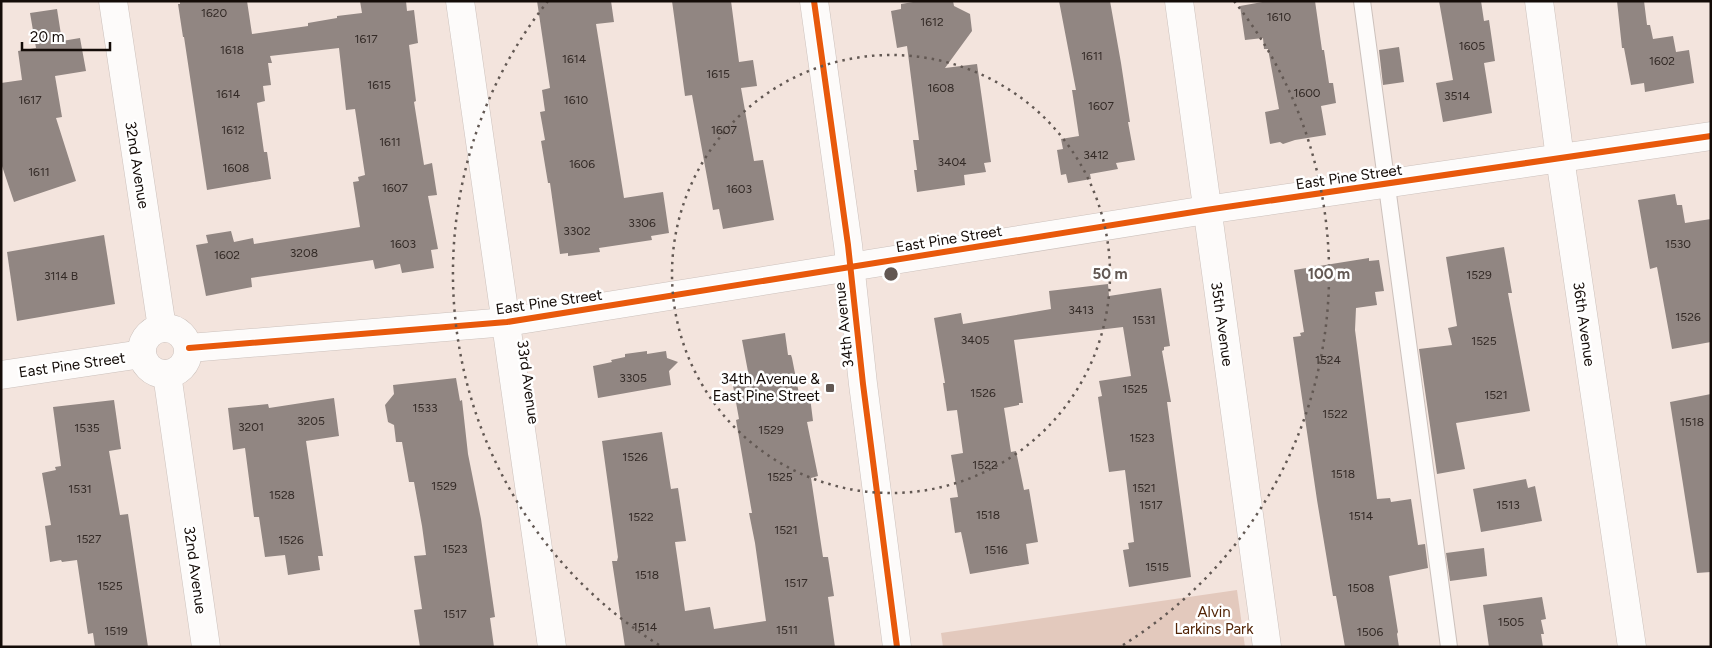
<svg xmlns="http://www.w3.org/2000/svg" width="1712" height="648" viewBox="0 0 1712 648" font-family="Figtree,sans-serif">
<style>
.green{fill:#e3c9bd}
.building{fill:#918682}
.lines{fill:none;stroke-linecap:round;stroke-linejoin:round}
.lane-casing{stroke:#ccc1bc;stroke-width:18}
.street-casing{stroke:#ccc1bc;stroke-width:29}
.secondary-casing{stroke:#ccc1bc;stroke-width:29}
.lane{stroke:#fdfbfa;stroke-width:16}
.street{stroke:#fdfbfa;stroke-width:28}
.secondary{stroke:#fdfbfa;stroke-width:28}
.cycleway-casing{stroke:#fff;stroke-width:9}
.cycleway{stroke:#e8590c;stroke-width:6}
.ring{fill:none;stroke:#625853;stroke-width:2.5;stroke-dasharray:2.5 5}
.poi-dot{fill:#625853;stroke:#fff;stroke-width:2}
.labels{text-anchor:middle;stroke-width:5;stroke-linejoin:round;paint-order:stroke}
.number-label{font-size:12px;fill:#332a26}
.street-label{font-size:15px;fill:#140c08;stroke:#fff}
.poi-label{font-size:15px;fill:#140c08;stroke:#fff;text-anchor:end}
.park-label{font-size:15px;fill:#522406;stroke:#fff}
.centre{fill:#625853;stroke:#fff;stroke-width:2.5}
.ring-label{font-size:15px;text-anchor:middle;font-weight:bold;fill:#625853;stroke:#fff;stroke-width:5;stroke-linejoin:round;paint-order:stroke}
</style>
<rect width="100%" height="100%" fill="#f3e4dd"/>
<!-- green -->
<path class="green" d="M1237,590L1245,647H943L941,633Z"/>
<!-- building -->
<g class="building">
<path d="M180,1H247L252,34L308,26V23L337,18V16L362,13L360,1H406L407,11L414,10L418,43L409,45L416,101L414,102L424,165L432,163L437,195L428,196L438,249L431,250L434,268L402,273L400,264L375,269L373,260L251,278L252,287L206,296L196,245L208,243L206,235L231,231L234,242L253,238L254,244L360,227L353,182L359,181L358,177L365,175L355,109L346,110L339,48L270,56L272,63H268L271,85L263,86L265,101L257,103L264,152H267L271,179L207,190L184,37H183L178,4H180Z"/>
<path d="M537,1H611L614,22L596,24L624,198L663,192L669,233L651,236L652,240L599,248L600,252L568,256V253L560,254L550,183H548L541,141L545,140L540,112L545,111L542,90L550,88Z"/>
<path d="M672,1H731L739,62L753,60L757,86L741,88L754,161L763,160L774,220L723,229L719,209L713,210L692,95L685,96Z"/>
<path d="M919,1H953L954,6L970,14L972,31L945,68L977,64L991,162L984,163L986,172L964,175L965,185L917,192L914,170H917L913,140H919L907,46L897,48L891,11L901,9V4Z"/>
<path d="M1059,1H1110L1121,63L1130,122H1128L1135,160L1116,163L1118,169L1090,174L1091,179L1068,183L1066,174L1061,175L1057,150L1063,149L1061,139L1079,136L1072,90H1076Z"/>
<path d="M1268,1H1315L1322,50H1324L1329,83H1333L1336,103L1321,106L1326,135L1295,140L1283,144L1280,142L1270,144L1265,112L1279,109L1268,49H1264L1263,38L1245,40L1240,6Z"/>
<path d="M1439,1H1481L1484,21L1489,20L1495,61L1484,63L1492,113L1443,122L1436,83L1453,80Z"/>
<path d="M1617,1H1644L1647,25H1650L1653,39L1673,36L1676,52L1689,50L1694,83L1645,92L1644,83L1631,85L1624,48H1622Z"/>
<path d="M57,9L62,41L80,38L86,71L55,76L62,117L56,118L76,181L14,202L1,163V83L22,80L18,51L36,48L30,13Z"/>
<path d="M1399,47L1404,82L1383,85L1379,50Z"/>
<path d="M1675,194L1677,205H1682L1685,223L1711,219V342L1672,349L1657,267L1650,269L1638,200Z"/>
<path d="M104,235L115,304L17,321L7,252Z"/>
<path d="M1504,247L1512,293H1508L1530,411L1456,423L1465,469L1437,474L1419,349L1452,345L1448,328L1457,326L1446,257Z"/>
<path d="M1369,258V261L1379,260L1384,291L1375,292L1377,305L1356,308L1355,330L1377,499L1390,498L1391,502L1411,499L1418,545L1425,544L1428,568L1389,576L1398,632L1397,634L1399,647H1345L1336,596H1333L1317,500L1293,337L1301,336L1300,333L1304,332L1294,270Z"/>
<path d="M1108,284L1109,296L1161,288L1170,346L1164,347V350L1162,351L1171,402H1167L1191,577L1129,587L1123,550L1129,549L1128,543L1134,542L1125,470L1109,472L1098,397L1102,396L1099,381L1131,376L1123,327L1014,340L1023,403H1019V405L1004,408L1011,452L1016,451L1024,490L1029,489L1038,542L1026,544L1029,564L970,574L961,532L955,533L950,498L958,497L951,455L963,453L957,410L947,411L943,383H945L934,318L961,313L963,324L1051,309L1049,291Z"/>
<path d="M785,333L788,355H791L792,358L800,399L810,397L813,421L807,422L818,476L811,478L823,557H828L834,596L828,597L835,647H625L612,561H617L618,557L602,441L662,432L671,489L678,488L686,541L675,542L685,611L710,607L714,629L766,621L755,543L749,513H752L736,420L739,419L732,380L749,377L742,340Z"/>
<path d="M647,351V354L666,351L667,358L678,362L669,371L671,385L598,398L593,366L612,362L611,360L625,357V354Z"/>
<path d="M456,378L460,401L462,400L468,454L481,519L495,617L490,618L494,647H420L414,610L422,609L414,556L426,555L422,526L414,482H409L402,442H396L394,425L388,422L385,405L394,394L393,385Z"/>
<path d="M1711,394V572L1697,573L1670,402Z"/>
<path d="M334,398L339,436L306,441L323,556H318L320,570L288,575L285,555L265,557L259,517H254L245,448L233,450L228,408L268,404L269,408Z"/>
<path d="M114,400L121,449L109,451L120,515L128,514L148,647H95L93,633L88,634L77,560L62,562L61,560L50,562L45,526L51,525L42,473L56,470L55,467L61,466L53,407Z"/>
<path d="M1526,479L1528,488L1535,486L1542,521L1481,532L1473,489Z"/>
<path d="M1484,548L1487,576L1450,581L1446,553Z"/>
<path d="M1542,597L1546,619L1541,620L1544,634H1541L1543,647H1489L1483,605Z"/>
</g>
<g class="lines">
<!-- lane casing -->
<g class="lane-casing">
<path id="lane" d="M1362,1L1449,647"/>
</g>
<!-- street casing -->
<g class="street-casing">
<g id="street">
<path d="M113,1L162,328"/>
<path d="M460,1L552,647"/>
<path d="M1179,1L1267,647"/>
<path d="M1539,1L1560,158L1632,647"/>
<circle cx="165" cy="351" r="23"/>
<path d="M189,348L507,322L1206,210L1711,136"/>
<path d="M167,374L206,647"/>
<path d="M1,375L142,354"/>
</g>
</g>
<!-- secondary casing -->
<g class="secondary-casing">
<path id="secondary" d="M814,1L848,245L863,384L897,647"/>
</g>
<!-- lane -->
<use href="#lane" class="lane"/>
<!-- street -->
<use href="#street" class="street"/>
<!-- secondary -->
<use href="#secondary" class="secondary"/>
<!-- cycleway casing -->
<g class="cycleway-casing">
<g id="cycleway">
<path d="M814,1L848,245L863,384L897,647"/>
<path d="M189,348L507,322L1206,210L1711,136"/>
</g>
</g>
<!-- cycleway -->
<use href="#cycleway" class="cycleway"/>
</g>
<!-- distance rings -->
<g class="ring">
<circle cx="891" cy="274" r="219"/>
<path d="M659 645A438 438 0 0 1 548 1M1234 1A438 438 0 0 1 1123 645"/>
</g>
<!-- markers -->
<rect class="poi-dot" x="825" y="383" width="10" height="10" rx="2.5"/>
<g class="labels">
<!-- number labels -->
<g class="number-label">
<text x="214" y="17">1620</text>
<text x="1279" y="21">1610</text>
<text x="932" y="26">1612</text>
<text x="366" y="43">1617</text>
<text x="1472" y="50">1605</text>
<text x="232" y="54">1618</text>
<text x="1092" y="60">1611</text>
<text x="574" y="63">1614</text>
<text x="1662" y="65">1602</text>
<text x="718" y="78">1615</text>
<text x="379" y="89">1615</text>
<text x="941" y="92">1608</text>
<text x="1307" y="97">1600</text>
<text x="228" y="98">1614</text>
<text x="1457" y="100">3514</text>
<text x="30" y="104">1617</text>
<text x="576" y="104">1610</text>
<text x="1101" y="110">1607</text>
<text x="233" y="134">1612</text>
<text x="724" y="134">1607</text>
<text x="390" y="146">1611</text>
<text x="1096" y="159">3412</text>
<text x="952" y="166">3404</text>
<text x="582" y="168">1606</text>
<text x="236" y="172">1608</text>
<text x="39" y="176">1611</text>
<text x="395" y="192">1607</text>
<text x="739" y="193">1603</text>
<text x="642" y="227">3306</text>
<text x="577" y="235">3302</text>
<text x="403" y="248">1603</text>
<text x="1678" y="248">1530</text>
<text x="304" y="257">3208</text>
<text x="227" y="259">1602</text>
<text x="1479" y="279">1529</text>
<text x="61" y="280">3114 B</text>
<text x="1081" y="314">3413</text>
<text x="1688" y="321">1526</text>
<text x="1144" y="324">1531</text>
<text x="975" y="344">3405</text>
<text x="1484" y="345">1525</text>
<text x="1328" y="364">1524</text>
<text x="633" y="382">3305</text>
<text x="1135" y="393">1525</text>
<text x="983" y="397">1526</text>
<text x="1496" y="399">1521</text>
<text x="425" y="412">1533</text>
<text x="1335" y="418">1522</text>
<text x="311" y="425">3205</text>
<text x="1692" y="426">1518</text>
<text x="251" y="431">3201</text>
<text x="87" y="432">1535</text>
<text x="771" y="434">1529</text>
<text x="1142" y="442">1523</text>
<text x="635" y="461">1526</text>
<text x="985" y="469">1522</text>
<text x="1343" y="478">1518</text>
<text x="780" y="481">1525</text>
<text x="444" y="490">1529</text>
<text x="1144" y="492">1521</text>
<text x="80" y="493">1531</text>
<text x="282" y="499">1528</text>
<text x="1151" y="509">1517</text>
<text x="1508" y="509">1513</text>
<text x="988" y="519">1518</text>
<text x="1361" y="520">1514</text>
<text x="641" y="521">1522</text>
<text x="786" y="534">1521</text>
<text x="89" y="543">1527</text>
<text x="291" y="544">1526</text>
<text x="455" y="553">1523</text>
<text x="996" y="554">1516</text>
<text x="1157" y="571">1515</text>
<text x="647" y="579">1518</text>
<text x="796" y="587">1517</text>
<text x="110" y="590">1525</text>
<text x="1361" y="592">1508</text>
<text x="455" y="618">1517</text>
<text x="1511" y="626">1505</text>
<text x="645" y="631">1514</text>
<text x="787" y="634">1511</text>
<text x="116" y="635">1519</text>
<text x="1370" y="636">1506</text>
</g>
<!-- street labels -->
<g class="street-label">
<text transform="translate(137 165) rotate(81)" y="5">32nd Avenue</text>
<text transform="translate(1349 177) rotate(-8)" y="5">East Pine Street</text>
<text transform="translate(949 239) rotate(-9)" y="5">East Pine Street</text>
<text transform="translate(549 302) rotate(-8)" y="5">East Pine Street</text>
<text transform="translate(1222 324) rotate(82)" y="5">35th Avenue</text>
<text transform="translate(1584 324) rotate(82)" y="5">36th Avenue</text>
<text transform="translate(844 325) rotate(-96)" y="5">34th Avenue</text>
<text transform="translate(72 365) rotate(-8)" y="5">East Pine Street</text>
<text transform="translate(528 382) rotate(82)" y="5">33rd Avenue</text>
<text transform="translate(195 570) rotate(82)" y="5">32nd Avenue</text>
</g>
<!-- poi labels -->
<g class="poi-label">
<text x="820" y="384">34th Avenue &amp;<tspan x="820" dy="17">East Pine Street</tspan></text>
</g>
<!-- park labels -->
<g class="park-label">
<text x="1214" y="617">Alvin<tspan x="1214" dy="17">Larkins Park</tspan></text>
</g>
</g>
<circle cx="891" cy="274" r="8" class="centre"/>
<g class="ring-label">
<text x="1110" y="279">50 m</text>
<text x="1329" y="279">100 m</text>
</g>
<!-- border -->
<rect width="1712" height="648" fill="none" stroke="#140c08" stroke-width="5"/>
<!-- scale -->
<path d="M22 42v8h88v-8" fill="none" stroke="#140c08" stroke-width="2.5"/>
<text x="30" y="42" font-size="15" fill="#140c08" stroke="#ffffff" stroke-width="4" paint-order="stroke">20 m</text>
</svg>
